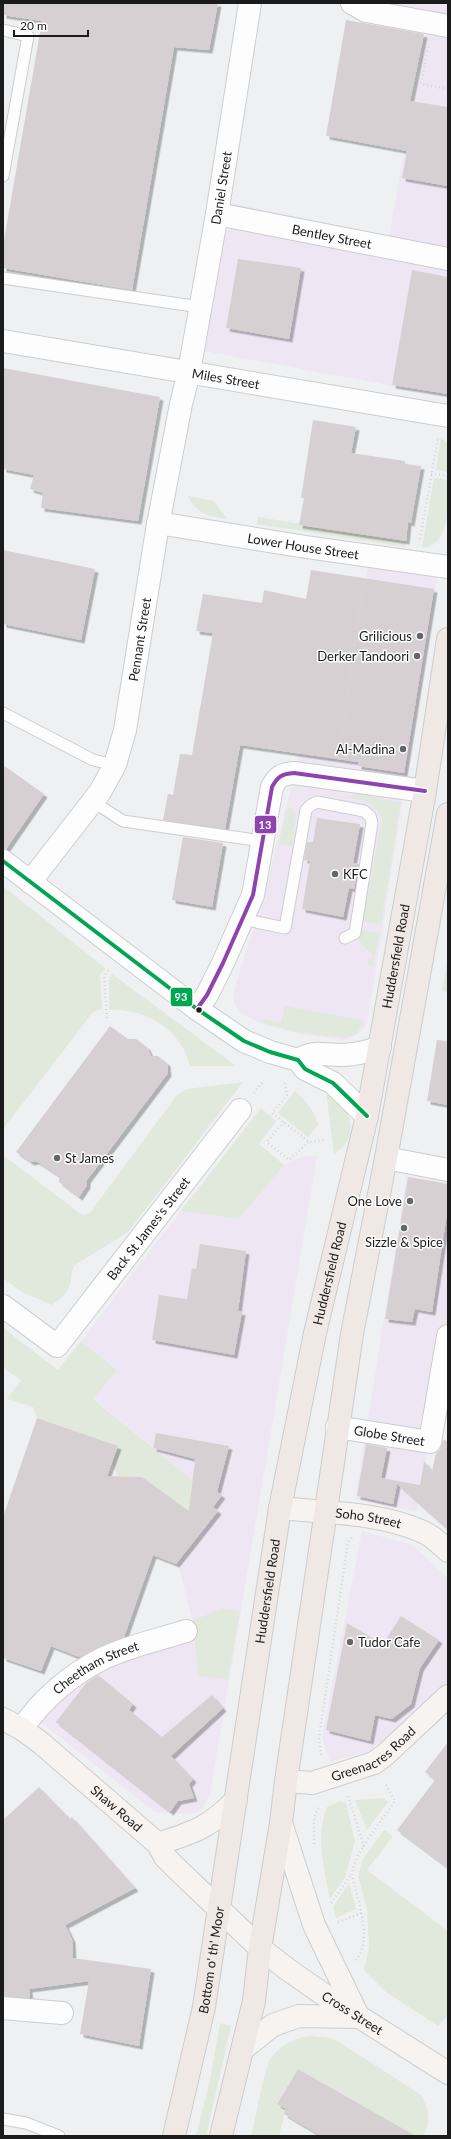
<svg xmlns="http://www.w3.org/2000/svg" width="451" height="2139" viewBox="0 0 451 2139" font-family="Lato,sans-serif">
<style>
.commercial{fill:#eee7f3}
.green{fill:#e1e8dc}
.building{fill:#d7d0d3;filter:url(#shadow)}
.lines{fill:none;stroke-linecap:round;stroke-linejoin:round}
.lane-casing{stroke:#cccdce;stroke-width:13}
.street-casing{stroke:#cccdce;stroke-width:24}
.secondary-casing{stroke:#cccdce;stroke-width:24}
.primary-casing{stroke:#cccccd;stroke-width:24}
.path{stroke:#d6d6d7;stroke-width:2.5;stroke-dasharray:1 3;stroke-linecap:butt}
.lane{stroke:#fdfdfd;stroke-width:11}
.street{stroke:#fdfdfd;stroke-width:22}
.secondary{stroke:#f7f3f1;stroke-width:22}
.primary{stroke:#f0e8e4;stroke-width:22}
.bus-1-casing{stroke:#fff;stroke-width:7}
.bus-2-casing{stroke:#fff;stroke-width:7}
.bus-1{stroke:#00a651;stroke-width:4}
.bus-2{stroke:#8e44ad;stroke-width:4}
.poi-dot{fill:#656667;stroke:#fff;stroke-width:1.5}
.bus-dot{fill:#1b1b1c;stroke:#fff;stroke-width:1.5}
.labels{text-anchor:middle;stroke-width:3;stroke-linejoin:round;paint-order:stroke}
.street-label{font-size:13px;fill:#1b1b1c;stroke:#fff}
.poi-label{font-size:13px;fill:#1b1b1c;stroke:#fff;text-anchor:end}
.line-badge{stroke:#fff;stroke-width:1.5}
.badge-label{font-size:11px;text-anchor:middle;font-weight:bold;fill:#fff}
</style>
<defs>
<filter id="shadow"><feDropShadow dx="3.5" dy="3.5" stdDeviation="0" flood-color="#0004"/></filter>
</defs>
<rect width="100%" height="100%" fill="#eff0f1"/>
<!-- commercial -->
<g class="commercial">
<path d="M360,3H448V396L204,351L232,203L389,237L427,27Z"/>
<path d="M368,565L437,578L370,1008L366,1026L357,1035L344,1040L300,1034L261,1024L240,1012L234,1003V991L262,901L299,757L311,702L343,704Z"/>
<path d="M305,1156H317L210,1795L202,1809L190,1814L155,1812L38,1720L32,1696L79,1661L194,1627L172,1539L208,1493L93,1398L117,1369L81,1341L181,1211L239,1219L284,1165Z"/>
<path d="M407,1176L448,1183V1325L417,1511L355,1499Z"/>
<path d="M362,1531L412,1545L448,1578V1683L435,1697L370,1751L330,1762L322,1738Z"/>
</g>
<!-- green -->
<g class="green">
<path d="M441,438L448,444V472L436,470Z"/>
<path d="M434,478L448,480C448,504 451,546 422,548Z"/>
<path d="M188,496L214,501L227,519C208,516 197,514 188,496Z"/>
<path d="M258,517L406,541L405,547L257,524Z"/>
<path d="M361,794L401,803L381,924L363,921L382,820C377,801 359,799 342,797Z"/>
<path d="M290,807L296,815L292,846L279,844L286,812Z"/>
<path d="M3,886L106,969L100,974L102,1009L93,1012L3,1129Z"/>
<path d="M361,930L379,933L373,968L367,963L373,955L358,941Z"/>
<path d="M448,957V992L442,991Z"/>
<path d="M112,974L236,1066H190C188,1060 186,1053 183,1048C169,1022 137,1008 109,1010V979Z"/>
<path d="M285,1006L360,1020L364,1021L357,1033L347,1038L296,1032L261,1022V1019L281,1023Z"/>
<path d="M243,1082L128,1232L75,1265C69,1273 73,1281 68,1289C65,1296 58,1300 52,1305L22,1292L3,1278V1155L82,1215L90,1213L177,1095L187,1089Z"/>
<path d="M295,1091C307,1102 313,1109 318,1125L308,1137L278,1113Z"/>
<path d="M326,1091C331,1096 338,1100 342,1106C357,1123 352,1143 334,1154Z"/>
<path d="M261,1108L276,1121L259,1144L284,1165L239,1219L181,1211Z"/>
<path d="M3,1328L58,1370L81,1341L117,1370L93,1399L208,1493L192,1513L142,1477L118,1476L112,1463L117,1446L37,1418L33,1407L7,1399L21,1380L3,1368Z"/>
<path d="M223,1608L240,1611L228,1680L199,1676L192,1621Z"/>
<path d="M384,1798L388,1802L367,1830L355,1800Z"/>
<path d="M340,1801L346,1803L355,1841L345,1877L330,1899C324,1867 315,1837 327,1807Z"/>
<path d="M384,1830L393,1836L367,1870L448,1931V2015L438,2026L386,1992L364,1970L369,1948L367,1909L358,1876L363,1859Z"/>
<path d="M349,1883L356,1909L336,1918L333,1907Z"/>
<path d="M220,2023L231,2026L206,2136H196L210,2080Z"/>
<path d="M310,2036L330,2038L344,2045L421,2095C429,2108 431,2122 423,2136H407L409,2132L298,2069L277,2103L286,2109L279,2136H251C255,2122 265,2066 271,2058C281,2045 294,2038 310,2036Z"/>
</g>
<!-- building -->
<g class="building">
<path d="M3,3H218L209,50L174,47L132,290L3,268V246L42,21L3,15Z"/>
<path d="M346,20L424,34L410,101L448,107V186L402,178L407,151L326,136Z"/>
<path d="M238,259L301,268L289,339L226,328Z"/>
<path d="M412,270L448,277V394L392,385Z"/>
<path d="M3,368L160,397L138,521L41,508L43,493L30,489L34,475L3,469Z"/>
<path d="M313,420L356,427L351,453L405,461V464L421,466L411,523L408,522L406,541L299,525L304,498H301Z"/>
<path d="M3,550L95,569L81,640L3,624Z"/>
<path d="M311,570L434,589L404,773L358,766V762L240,745L225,829L163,820L168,794L173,795L180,754L192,755L213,633L196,631L203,594L262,603L264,590L306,599Z"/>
<path d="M3,765L44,794L6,849H3Z"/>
<path d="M317,818L360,824L353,863L359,864L354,889L349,888L343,917L302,909L310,861L304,860L307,842H313Z"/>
<path d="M183,837L223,843L212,907L172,900Z"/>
<path d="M110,1026L128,1039H136L147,1047L151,1056H158L167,1063L168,1073L87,1180V1185L79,1197L59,1182V1176L36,1161L31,1162L16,1152Z"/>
<path d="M437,1040L448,1041V1105L427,1101Z"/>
<path d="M408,1177L448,1184V1207L432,1312L415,1309L412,1322L385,1319Z"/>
<path d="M200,1244L246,1251L238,1311L242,1312L234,1355L152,1340L159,1295L187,1299L192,1268L196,1269Z"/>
<path d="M37,1418L118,1446L107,1476L142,1477L189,1511L195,1459L153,1448L156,1433L229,1446L217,1492L222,1495L213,1507L218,1511L176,1564L153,1555L124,1637L79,1657L51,1646L41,1671L3,1658V1517Z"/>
<path d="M443,1440L448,1441V1530L397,1484L393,1504L357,1496L366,1444L387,1448L381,1478L420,1485L424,1461L432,1471L436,1453L440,1450Z"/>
<path d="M401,1616L439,1640L420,1668L411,1704L392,1719L375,1715L370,1741L326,1730L347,1623L383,1644Z"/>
<path d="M98,1675L133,1704L129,1710L162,1737L212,1695L223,1708L171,1756L193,1779L189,1784L194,1798L178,1801L170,1812L56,1722L87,1682Z"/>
<path d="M448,1742V1868L397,1830L435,1780L425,1772Z"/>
<path d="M39,1787L70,1819L72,1817L135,1888L65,1925L72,1939L73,1958L151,1969L139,2046L80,2034L89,1981L29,1989L30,1998L3,1996V1820Z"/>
<path d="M298,2069L416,2136H321L284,2114L286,2109L277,2104Z"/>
</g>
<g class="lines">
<!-- lane casing -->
<g class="lane-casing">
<g id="lane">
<path d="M3,30L28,36L3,176"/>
<path d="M3,278L200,307"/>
<path d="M3,713L93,760L115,765"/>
<path d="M92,801L123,821L262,841"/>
<path d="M242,919L285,928L306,810L311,805L317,802L364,811L370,816L372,823L355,933L345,938"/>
<path d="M3,2119L26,2123L59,2136"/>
</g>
</g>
<!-- street casing -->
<g class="street-casing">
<g id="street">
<path d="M352,3L366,11L377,13L448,26"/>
<path id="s1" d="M217,214L448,259"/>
<path id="s2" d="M3,341L448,416"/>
<path id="s3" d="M158,523L306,547L448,567"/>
<path d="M3,861L197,1009L244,1041L270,1052L298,1060L305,1069L333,1083L367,1116"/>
<path id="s4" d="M30,882L100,792L115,765L125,730L157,530L181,404L189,372L217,214L250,3"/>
<path d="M197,1009L207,995L223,963L253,895L272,787C278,776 282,774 294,773L425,791"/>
<path d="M298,1060C315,1050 322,1055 340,1055C355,1055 367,1052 380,1047"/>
<path d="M386,1158L448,1170"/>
<path id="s5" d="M3,1306L57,1346L240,1110"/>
<path id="s6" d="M337,1427L430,1442L448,1336"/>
<path id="s7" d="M22,1729C40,1701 71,1674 102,1659C128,1646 158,1640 186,1631"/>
<path d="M3,2008L62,2013"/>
</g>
</g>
<!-- secondary casing -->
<g class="secondary-casing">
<g id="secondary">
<path id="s8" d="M280,1508C326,1513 378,1512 421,1531C432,1535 440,1544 448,1551"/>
<path id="s9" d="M3,1719L22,1729L41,1743L158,1844L165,1857L176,1868L260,1948L287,1969L323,1994L448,2073"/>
<path id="s10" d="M286,1781L312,1783L374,1763L385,1755L448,1696"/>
<path d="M281,1823L314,1925L358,2016"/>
<path d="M158,1844C194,1832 209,1828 236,1800"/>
<path d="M243,2049L273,2025L299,2016L358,2017"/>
</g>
</g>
<!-- primary casing -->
<g class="primary-casing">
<g id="primary">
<path id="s11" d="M174,2136L204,2007L280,1508L315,1333L367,1116L425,791L448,639"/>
<path d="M221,2136L254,2001L260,1948L281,1823L286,1781L352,1334L386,1158L448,814"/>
</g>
</g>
<!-- path -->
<g class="path">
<path d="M428,47L421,84L448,89"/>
<path d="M431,474L448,475"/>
<path d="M420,539L438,438"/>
<path d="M339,757L364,579"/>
<path d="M107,1018L104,976L109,970"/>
<path d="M285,1083L287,1095L272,1113L309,1142L325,1140"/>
<path d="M254,1093L264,1080"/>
<path d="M284,1122L267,1142L289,1160L309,1142"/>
<path d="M321,1755L319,1738L348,1542L352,1538"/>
<path d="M348,1796L364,1847"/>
<path d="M314,1844V1818L319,1806"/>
<path d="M331,1903L352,1874"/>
<path d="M338,1922L362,1913"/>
<path d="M356,1960C371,1944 361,1909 356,1891C355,1886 352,1878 352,1873C356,1850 382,1821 395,1801L385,1783"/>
</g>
<!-- lane -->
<use href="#lane" class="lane"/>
<!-- street -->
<use href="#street" class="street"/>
<!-- secondary -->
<use href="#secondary" class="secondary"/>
<!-- primary -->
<use href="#primary" class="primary"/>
<!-- bus-1 casing -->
<g class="bus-1-casing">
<path id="bus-1" d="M3,861L197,1009L244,1041L270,1052L298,1060L305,1069L333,1083L367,1116"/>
</g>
<!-- bus-2 casing -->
<g class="bus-2-casing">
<path id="bus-2" d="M197,1009L207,995L223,963L253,895L272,787C278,776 282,774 294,773L425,791"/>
</g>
<!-- bus-1 -->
<use href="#bus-1" class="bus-1"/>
<!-- bus-2 -->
<use href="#bus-2" class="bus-2"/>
</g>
<!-- markers -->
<g class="poi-dot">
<circle cx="420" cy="636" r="4"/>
<circle cx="417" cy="656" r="4"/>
<circle cx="403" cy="749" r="4"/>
<circle cx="335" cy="874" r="4"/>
<circle cx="57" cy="1158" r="4"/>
<circle cx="410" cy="1201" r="4"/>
<circle cx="404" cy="1228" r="4"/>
<circle cx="350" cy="1642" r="4"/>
</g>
<circle class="bus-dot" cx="199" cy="1010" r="3.5"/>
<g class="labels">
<!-- street labels -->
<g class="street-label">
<text dy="5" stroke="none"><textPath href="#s4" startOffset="732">Daniel Street</textPath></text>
<text dy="5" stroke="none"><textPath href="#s1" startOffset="117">Bentley Street</textPath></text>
<text dy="5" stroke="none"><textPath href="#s2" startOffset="226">Miles Street</textPath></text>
<text dy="5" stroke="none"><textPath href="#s3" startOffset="147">Lower House Street</textPath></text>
<text dy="5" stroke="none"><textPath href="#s4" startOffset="273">Pennant Street</textPath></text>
<text dy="5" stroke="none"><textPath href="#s11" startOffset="1201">Huddersfield Road</textPath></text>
<text dy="5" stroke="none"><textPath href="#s5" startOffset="216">Back St James's Street</textPath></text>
<text dy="5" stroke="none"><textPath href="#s11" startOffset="877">Huddersfield Road</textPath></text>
<text dy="5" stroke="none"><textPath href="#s6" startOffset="53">Globe Street</textPath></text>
<text dy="5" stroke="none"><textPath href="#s8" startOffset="89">Soho Street</textPath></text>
<text dy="5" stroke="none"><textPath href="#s11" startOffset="553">Huddersfield Road</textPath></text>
<text dy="5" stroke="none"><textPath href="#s7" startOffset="98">Cheetham Street</textPath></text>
<text dy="5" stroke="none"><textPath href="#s10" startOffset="95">Greenacres Road</textPath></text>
<text dy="5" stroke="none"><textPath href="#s9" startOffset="145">Shaw Road</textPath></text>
<text dy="5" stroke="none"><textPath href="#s11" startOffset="180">Bottom o' th' Moor</textPath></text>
<text dy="5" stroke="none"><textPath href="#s9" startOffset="459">Cross Street</textPath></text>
</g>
<!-- poi labels -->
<g class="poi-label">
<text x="412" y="641">Grilicious</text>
<text x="409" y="661">Derker Tandoori</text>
<text x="395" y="754">Al-Madina</text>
<text x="343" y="879" text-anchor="start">KFC</text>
<text x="65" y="1163" text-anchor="start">St James</text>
<text x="402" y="1206">One Love</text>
<text x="404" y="1247" text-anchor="middle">Sizzle &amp; Spice</text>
<text x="358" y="1647" text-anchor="start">Tudor Cafe</text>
</g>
</g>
<g class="line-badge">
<rect x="254" y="815" width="23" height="19" rx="4" fill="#8e44ad"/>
<rect x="170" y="987" width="23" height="20" rx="4" fill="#00a651"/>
</g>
<g class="badge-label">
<text x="265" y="829">13</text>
<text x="181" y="1001">93</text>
</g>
<!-- border -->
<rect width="451" height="2139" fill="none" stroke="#1b1b1c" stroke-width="8"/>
<!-- scale -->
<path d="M14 30v6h74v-6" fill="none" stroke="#1b1b1c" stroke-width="2"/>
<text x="20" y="30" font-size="12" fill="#1b1b1c" stroke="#ffffff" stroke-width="3" paint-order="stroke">20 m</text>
</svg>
